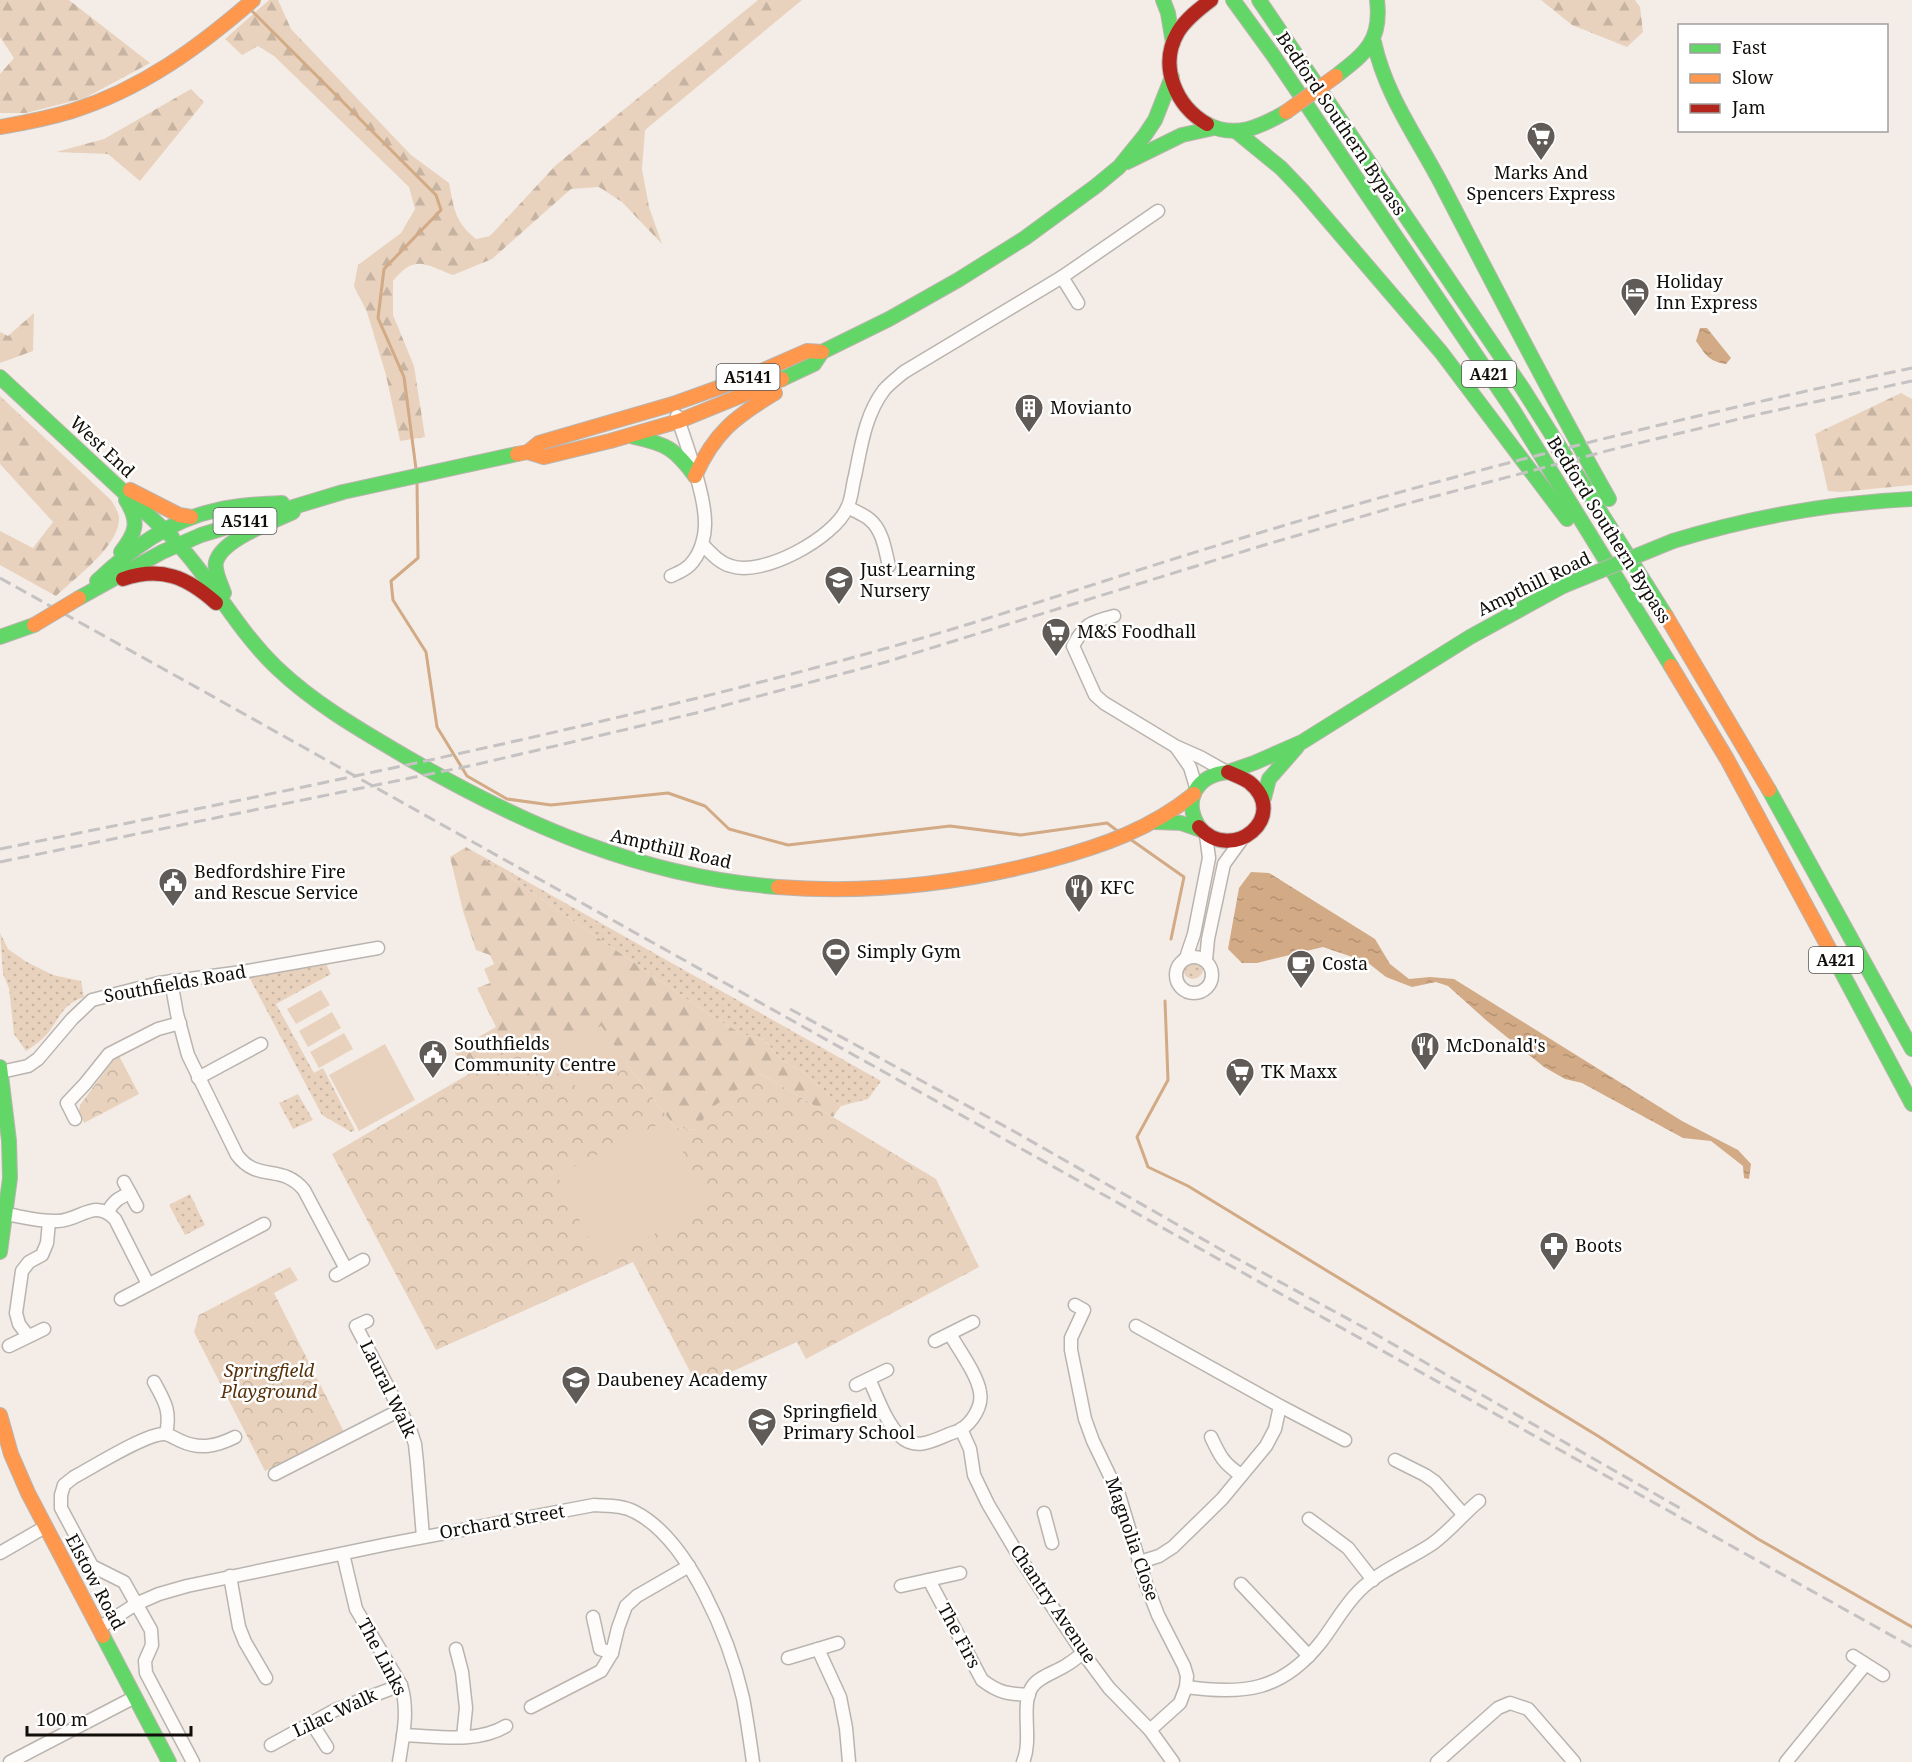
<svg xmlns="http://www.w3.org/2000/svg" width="1912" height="1762" viewBox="0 0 1912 1762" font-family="'Noto Serif',serif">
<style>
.grass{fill:url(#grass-dots)}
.forest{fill:url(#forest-firs)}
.park{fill:url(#park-crowns)}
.pitch{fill:#e8d2bd}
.water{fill:url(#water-ripples)}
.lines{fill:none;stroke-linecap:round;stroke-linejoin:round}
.stream{stroke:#d2aa85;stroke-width:3}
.street-casing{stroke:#bab4af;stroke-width:15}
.fast-casing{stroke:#bab4af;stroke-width:16}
.slow-casing{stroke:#bab4af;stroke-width:16}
.jam-casing{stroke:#bab4af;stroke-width:16}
.street{stroke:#fdfcfb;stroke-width:12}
.fast{stroke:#63d668;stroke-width:14}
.slow{stroke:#ff974d;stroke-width:14}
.jam{stroke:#b3261e;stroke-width:14}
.rail{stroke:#c4c2c2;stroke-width:3;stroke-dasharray:12 6;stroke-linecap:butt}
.fast-bridge-casing{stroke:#bab4af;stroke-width:16;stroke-linecap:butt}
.slow-bridge-casing{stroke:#bab4af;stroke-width:16;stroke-linecap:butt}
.fast-bridge{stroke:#63d668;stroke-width:14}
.slow-bridge{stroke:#ff974d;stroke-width:14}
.labels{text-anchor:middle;stroke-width:5;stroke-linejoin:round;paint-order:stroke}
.shield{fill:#fff;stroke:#585653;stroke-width:1.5}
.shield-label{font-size:16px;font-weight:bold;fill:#110d09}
.street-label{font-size:18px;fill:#110d09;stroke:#fff}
.poi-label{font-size:18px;fill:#110d09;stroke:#fff;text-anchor:start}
.park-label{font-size:18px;font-style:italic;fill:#57320a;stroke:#fff}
</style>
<defs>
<pattern id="grass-dots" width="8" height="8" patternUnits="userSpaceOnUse" patternTransform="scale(1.5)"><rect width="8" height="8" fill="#e8d2bd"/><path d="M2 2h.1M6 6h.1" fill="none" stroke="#c6b3a1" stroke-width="1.8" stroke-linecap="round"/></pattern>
<pattern id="forest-firs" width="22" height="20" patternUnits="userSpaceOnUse" patternTransform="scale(1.5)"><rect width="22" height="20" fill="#e8d2bd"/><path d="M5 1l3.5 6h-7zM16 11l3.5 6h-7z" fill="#c6b3a1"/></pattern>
<pattern id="park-crowns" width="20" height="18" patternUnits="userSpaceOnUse" patternTransform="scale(1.5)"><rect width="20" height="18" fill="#e8d2bd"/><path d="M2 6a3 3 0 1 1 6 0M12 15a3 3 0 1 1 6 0" fill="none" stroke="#c6b3a1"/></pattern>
<pattern id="water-ripples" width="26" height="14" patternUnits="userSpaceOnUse" patternTransform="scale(1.5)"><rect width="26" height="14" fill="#d2aa85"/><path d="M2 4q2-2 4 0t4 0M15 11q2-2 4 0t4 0" fill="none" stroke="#b39172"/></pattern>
</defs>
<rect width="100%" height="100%" fill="#f4ede7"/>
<!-- grass -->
<g class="grass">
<path d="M466,847L881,1081L868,1099L841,1106L803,1072L779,1058L765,1040L742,1034L713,1017Z"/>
<path d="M0,933L8,949L25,961L53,975L81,981L84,997C63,1004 60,1017 48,1033C42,1040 34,1046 26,1051L14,1034L9,988L3,974Z"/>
<circle cx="1193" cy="969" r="10"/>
<path d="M324,960L331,974L276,1004L314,1073L323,1068L355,1130L351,1132L322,1115L247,973Z"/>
<path d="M298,1094L313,1120L293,1129L279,1103Z"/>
<path d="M190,1194L205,1225L185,1235L169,1205Z"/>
</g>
<!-- forest -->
<g class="forest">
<path d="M0,0H69L150,63L85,98L26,113H0V74L14,58L0,37Z"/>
<path d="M269,0H278L291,29L411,155L449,183C454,209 455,222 476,239L490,236L556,165L758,0H802L645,130L642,169L649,207L662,244L622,202L599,187L571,189L492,259L453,275C424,264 415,254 393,281V315L414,366L425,437L400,441L386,375L367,312L354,286L358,265L401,233L415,209L409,187L274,56L258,46L242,55L225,39Z"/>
<path d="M1541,0H1635L1640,7L1643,32L1627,47L1572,25Z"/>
<path d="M191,89L204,102L140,181L108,154L56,152L104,139Z"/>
<path d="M34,313L33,351L0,363V332L8,336Z"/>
<path d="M1901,393L1912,399V485L1840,492L1828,491L1815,434Z"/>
<path d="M0,396L111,500C114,505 118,511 119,517C121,545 75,578 56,596L0,565V531L33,548L53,522L0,464Z"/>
<path d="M466,847L713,1017L742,1034L765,1040L779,1058L803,1072L841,1106L833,1117L760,1073L699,1130L676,1128L628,1066L601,1026L575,1044L544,1030L469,1074L454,1051L496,1027L477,988L490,983L484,969L494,964L490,955L476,950L463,911L450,857Z"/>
</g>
<!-- park -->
<g class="park">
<path d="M601,1026L628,1066L676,1128L699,1130L706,1112L760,1073L936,1179L979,1267L806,1359L797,1342L698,1387L633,1262L436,1350L332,1154L544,1030L575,1044Z"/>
<path d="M118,1054L139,1094L84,1123L79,1111L80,1105Z"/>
<path d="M290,1267L298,1280L274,1293L344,1432L265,1471L194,1332L199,1315Z"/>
</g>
<!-- pitch -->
<g class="pitch">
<path d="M321,990L330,1005L296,1024L287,1009Z"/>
<path d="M332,1012L341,1028L308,1047L299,1031Z"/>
<path d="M601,1026L628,1066L596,1088L588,1090L580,1089L555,1072L535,1064C530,1054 529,1048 532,1037L544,1030L575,1044Z"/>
<path d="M344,1033L353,1049L319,1068L310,1052Z"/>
<path d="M385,1044L415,1100L359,1131L329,1075Z"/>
<path d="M667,1120L710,1206L600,1261L557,1175Z"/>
</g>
<!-- water -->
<g class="water">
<path d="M1700,328H1707L1731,358L1726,364C1708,361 1706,355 1696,341Z"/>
<path d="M1251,872L1269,873L1375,939L1390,964L1409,979L1430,977L1454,979L1682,1121L1738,1150L1751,1164L1749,1179L1744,1178L1743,1166L1711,1141L1683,1138L1582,1083L1565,1079L1544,1067L1487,1021L1448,986L1436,982L1412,987L1386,977L1367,962L1323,947L1257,963H1242L1228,949L1239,888Z"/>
</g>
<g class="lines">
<!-- stream -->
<g class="stream">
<path d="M251,10L436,195L441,210L384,269L378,318L404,377L416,469"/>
<path d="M417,482L418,558L391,581L393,600L426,652L437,727L467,776L507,799L551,805L668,793L705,806L729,829L788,845L950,826L1021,835L1107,823L1119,832"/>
<path d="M1130,839L1184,877L1171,939"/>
<path d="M1165,1001L1168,1080L1137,1137L1148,1167L1188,1186L1598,1436L1758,1539L1912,1627"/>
</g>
<!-- street casing -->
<g class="street-casing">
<g id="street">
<path d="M1062,277L1078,303"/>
<path d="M848,507C854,511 863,514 869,519C883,530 885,550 889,566"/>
<path d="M702,544C710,552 719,563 731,566C763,577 834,538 847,508C852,499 852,486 855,476C861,447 865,415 884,390C889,384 897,378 904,372L1062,277L1158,211"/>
<path d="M671,576C680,572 689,568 694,560C701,551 705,536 705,525C706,496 686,444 677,416"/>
<path d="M1114,616C1090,622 1085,624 1073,646L1095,695L1104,703L1175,746L1200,757L1225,771"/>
<path d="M1176,747L1190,767L1196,787"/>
<circle cx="1194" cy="975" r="18"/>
<path d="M1186,958L1194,934L1209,858L1206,835"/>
<path d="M1206,960L1208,939L1224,864L1242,839"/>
<path d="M171,981L177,1014L188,1055L237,1155C258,1183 282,1163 304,1190L346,1269"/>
<path d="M1,1072L28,1066L38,1059L72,1019L92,1000L159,983L242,972L378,948"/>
<path d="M198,1078L261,1044"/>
<path d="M75,1119L67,1103L85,1084L109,1054L158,1029L180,1023"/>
<path d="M124,1182L137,1206"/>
<path d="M108,1212C113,1201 119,1198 130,1193"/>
<path d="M6,1214C23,1217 41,1222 58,1221C81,1220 94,1198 115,1219L148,1284"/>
<path d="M336,1275L363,1260"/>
<path d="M121,1299L264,1224"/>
<path d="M1075,1305L1084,1310L1071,1338V1350L1085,1419L1093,1441L1119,1495L1146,1584L1158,1615L1184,1666L1187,1676L1186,1687L1180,1703L1150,1730"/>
<path d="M367,1321L356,1326L410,1429L415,1444L417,1463L423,1537"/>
<path d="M1136,1326L1280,1406L1345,1440"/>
<path d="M28,1336L19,1324L16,1313L22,1271L29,1262L42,1255L47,1243L49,1222"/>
<path d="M935,1341L973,1322"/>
<path d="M9,1346L44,1329"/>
<path d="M869,1379C877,1396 886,1423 900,1436C914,1450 931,1442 947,1435C951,1433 956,1432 960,1430C972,1423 983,1406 980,1392C977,1374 959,1350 950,1334"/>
<path d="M154,1382C165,1402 171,1411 166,1434"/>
<path d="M856,1385L887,1370"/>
<path d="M961,1429L970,1449L974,1475L988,1504L1020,1558L1083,1653L1109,1688L1150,1730L1173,1762"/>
<path d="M1211,1437C1220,1456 1223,1463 1241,1475"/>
<path d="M1395,1460L1425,1475L1435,1482L1463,1514"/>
<path d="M275,1474L400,1410"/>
<path d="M1044,1513L1052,1543"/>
<path d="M1309,1519L1348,1548L1373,1580"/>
<path d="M0,1553L45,1527"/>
<path d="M343,1554L356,1609L401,1685C409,1711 403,1736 399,1762"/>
<path d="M1140,1562L1159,1556L1173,1547L1222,1499L1266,1446L1275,1429L1280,1406"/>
<path d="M230,1576L239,1627L245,1642L266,1678"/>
<path d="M929,1580L982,1680C999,1693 1008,1694 1029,1695"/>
<path d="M1241,1584L1309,1656"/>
<path d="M901,1586L960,1573"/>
<path d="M593,1617L600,1649L612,1653"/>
<path d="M99,1628L136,1604L159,1594L187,1586L388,1544L594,1505C608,1506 623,1505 635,1512C690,1540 730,1641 743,1698C747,1719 750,1741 753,1762"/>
<path d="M456,1649L462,1672L466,1708L463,1737"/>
<path d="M818,1649L840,1697L846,1728L849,1762"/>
<path d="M1853,1656L1883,1675"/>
<path d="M788,1658L838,1643"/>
<path d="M1186,1687C1244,1695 1282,1691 1321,1642C1334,1625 1344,1606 1359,1591C1379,1571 1408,1560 1432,1544C1449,1532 1463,1514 1479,1501"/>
<path d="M531,1707L601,1671L612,1653L618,1628L626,1606L637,1596L689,1566"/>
<path d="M311,1722L327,1747"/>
<path d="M403,1735C436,1736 476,1744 506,1726"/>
<path d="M271,1745L335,1710L401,1685"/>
<path d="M10,1762L135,1697"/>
<path d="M193,1762L146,1673L145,1661L152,1645L151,1630L124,1582L92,1566L61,1508V1495L64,1485L74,1477C93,1467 145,1434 164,1434C169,1434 176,1439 181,1441C200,1450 217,1446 235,1437"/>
<path d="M1023,1762C1033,1739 1020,1705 1032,1687C1039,1676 1057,1672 1068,1664C1073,1661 1078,1657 1083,1653"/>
<path d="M1437,1762L1498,1708L1510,1703L1528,1709L1574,1762"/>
<path d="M1786,1762L1865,1665"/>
</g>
</g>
<!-- fast casing -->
<g class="fast-casing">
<g id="fast">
<path d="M1163,0L1168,13L1173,43"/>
<path d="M1233,0L1273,55L1513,410L1671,666"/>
<path d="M1259,0L1523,389L1666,616"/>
<path d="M1374,42C1386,97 1419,140 1444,189C1498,293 1551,397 1609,499"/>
<path d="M1336,76C1366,53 1382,40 1377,0"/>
<path d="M1207,124C1235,139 1260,127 1286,112"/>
<path d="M1237,132L1281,168L1303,191L1441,352L1567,519"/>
<path d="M1127,162L1182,135L1214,128"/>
<path d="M0,377L172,537"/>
<path d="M782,379L814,364L822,352L889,319L958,280L1025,238L1096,186L1119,167L1145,135L1155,120L1172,77"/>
<path d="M634,437C667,444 675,449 695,476"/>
<path d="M1673,541C1751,517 1830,503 1912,499"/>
<path d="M178,544C214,583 238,631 277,668C316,705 362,731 408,758C524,825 642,877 778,887"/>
<path d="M121,552C136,533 140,522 126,500"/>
<path d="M97,581C131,549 170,520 217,510C238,505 260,504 282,503"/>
<path d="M224,593C221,584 214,571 216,562C222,539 273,522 293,512"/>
<path d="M79,598L162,552L201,535L343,492L517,454"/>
<path d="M0,637L34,625"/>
<path d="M1228,772L1254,763L1302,742L1470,637L1563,586"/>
<path d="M1769,790L1912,1049"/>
<path d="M1264,798L1269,779L1297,747"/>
<path d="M1155,822L1181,823L1201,830"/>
<path d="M1199,827C1182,800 1197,775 1228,772"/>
<path d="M1831,952L1912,1104"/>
<path d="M0,1067L9,1141L10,1178L0,1252"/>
<path d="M103,1636L169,1762"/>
</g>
</g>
<!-- slow casing -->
<g class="slow-casing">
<g id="slow">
<path d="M0,127C24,123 49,118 72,111C142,89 199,47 253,0"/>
<path d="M528,452L539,443L673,404L748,377L807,351L822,352"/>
<path d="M517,454L528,452L544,457L610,441L679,421L782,379"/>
<path d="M695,476C714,433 735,417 775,393"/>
<path d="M130,490L179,515L191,517"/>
<path d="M1666,616L1769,790"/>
<path d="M1671,666L1727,759L1831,952"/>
<path d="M778,887C870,894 960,884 1050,860C1102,846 1151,829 1194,794"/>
<path d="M0,1415L11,1454L28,1493L103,1636"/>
</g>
</g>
<!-- jam casing -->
<g class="jam-casing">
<g id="jam">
<path d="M1207,124C1176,106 1158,66 1178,32C1186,19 1199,9 1211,0"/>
<path d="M123,579C161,566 187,577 216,603"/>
<path d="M1199,827C1232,865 1291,816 1249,782C1243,778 1235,775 1228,772"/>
</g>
</g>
<!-- street -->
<use href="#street" class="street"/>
<!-- fast -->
<use href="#fast" class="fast"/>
<!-- slow -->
<use href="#slow" class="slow"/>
<!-- jam -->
<use href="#jam" class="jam"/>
<!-- rail -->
<g class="rail">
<path d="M0,578L203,691L1912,1647"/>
<path d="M0,849C295,789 590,731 880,650C1007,615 1132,570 1259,533C1474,468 1692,415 1912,368"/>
<path d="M0,862L474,765L696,713L886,662L1261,546L1398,506L1618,448L1764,413L1912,381"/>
<path d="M790,1009L1017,1133L1234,1257L1363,1327L1685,1511"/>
</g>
<!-- fast-bridge casing -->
<g class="fast-bridge-casing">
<path id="fast-bridge" d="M1563,586L1673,541"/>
</g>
<!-- slow-bridge casing -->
<g class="slow-bridge-casing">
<g id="slow-bridge">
<path d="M1286,112L1336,76"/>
<path d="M34,625L79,598"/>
</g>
</g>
<!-- fast-bridge -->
<use href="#fast-bridge" class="fast-bridge"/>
<!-- slow-bridge -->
<use href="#slow-bridge" class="slow-bridge"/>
</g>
<!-- icons -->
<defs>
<g id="supermarket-pin" transform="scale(1.5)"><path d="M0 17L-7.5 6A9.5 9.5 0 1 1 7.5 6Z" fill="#605b57" stroke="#fff"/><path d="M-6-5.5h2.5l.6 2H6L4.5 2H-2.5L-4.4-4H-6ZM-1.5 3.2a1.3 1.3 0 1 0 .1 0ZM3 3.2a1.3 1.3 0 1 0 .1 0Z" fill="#fff"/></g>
<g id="hotel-pin" transform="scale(1.5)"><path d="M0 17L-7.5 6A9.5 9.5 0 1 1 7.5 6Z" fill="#605b57" stroke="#fff"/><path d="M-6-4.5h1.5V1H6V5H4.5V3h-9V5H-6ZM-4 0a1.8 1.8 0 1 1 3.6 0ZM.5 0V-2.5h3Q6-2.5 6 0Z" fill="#fff"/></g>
<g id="building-pin" transform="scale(1.5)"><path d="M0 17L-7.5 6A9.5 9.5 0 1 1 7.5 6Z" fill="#605b57" stroke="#fff"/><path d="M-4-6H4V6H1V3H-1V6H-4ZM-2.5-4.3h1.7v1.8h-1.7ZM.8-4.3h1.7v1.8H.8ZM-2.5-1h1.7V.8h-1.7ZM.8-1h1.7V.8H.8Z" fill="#fff"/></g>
<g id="school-pin" transform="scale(1.5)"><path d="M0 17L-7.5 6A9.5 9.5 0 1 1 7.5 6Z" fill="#605b57" stroke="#fff"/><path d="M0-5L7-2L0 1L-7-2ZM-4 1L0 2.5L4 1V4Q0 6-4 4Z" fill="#fff"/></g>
<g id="civic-pin" transform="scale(1.5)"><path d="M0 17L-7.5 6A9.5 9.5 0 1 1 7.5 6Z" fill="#605b57" stroke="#fff"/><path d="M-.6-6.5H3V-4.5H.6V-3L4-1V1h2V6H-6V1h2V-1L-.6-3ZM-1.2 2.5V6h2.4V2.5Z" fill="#fff"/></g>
<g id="restaurant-pin" transform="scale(1.5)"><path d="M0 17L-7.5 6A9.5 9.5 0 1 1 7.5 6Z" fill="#605b57" stroke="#fff"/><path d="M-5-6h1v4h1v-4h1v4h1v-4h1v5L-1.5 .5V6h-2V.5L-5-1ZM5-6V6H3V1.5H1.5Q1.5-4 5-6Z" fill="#fff"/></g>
<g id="stadium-pin" transform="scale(1.5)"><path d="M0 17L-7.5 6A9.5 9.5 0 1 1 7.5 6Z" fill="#605b57" stroke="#fff"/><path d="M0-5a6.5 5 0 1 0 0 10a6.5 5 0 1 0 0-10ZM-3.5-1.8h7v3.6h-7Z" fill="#fff"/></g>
<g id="cafe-pin" transform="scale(1.5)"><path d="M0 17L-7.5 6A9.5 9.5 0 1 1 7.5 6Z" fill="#605b57" stroke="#fff"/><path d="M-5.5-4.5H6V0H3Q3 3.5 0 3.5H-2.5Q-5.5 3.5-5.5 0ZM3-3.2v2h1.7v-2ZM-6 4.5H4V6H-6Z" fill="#fff"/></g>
<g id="pharmacy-pin" transform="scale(1.5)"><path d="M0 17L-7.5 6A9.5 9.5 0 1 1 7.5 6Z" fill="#605b57" stroke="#fff"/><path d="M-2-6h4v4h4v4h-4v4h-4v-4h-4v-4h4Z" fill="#fff"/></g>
</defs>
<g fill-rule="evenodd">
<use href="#supermarket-pin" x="1541" y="136"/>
<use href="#hotel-pin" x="1635" y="292"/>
<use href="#building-pin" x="1029" y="408"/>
<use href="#school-pin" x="839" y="580"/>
<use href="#supermarket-pin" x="1056" y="632"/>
<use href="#civic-pin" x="173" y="882"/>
<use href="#restaurant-pin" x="1079" y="888"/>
<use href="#stadium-pin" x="836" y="952"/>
<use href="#cafe-pin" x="1301" y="964"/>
<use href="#restaurant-pin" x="1425" y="1046"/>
<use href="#civic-pin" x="433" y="1054"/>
<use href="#supermarket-pin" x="1240" y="1072"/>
<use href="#pharmacy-pin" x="1554" y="1246"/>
<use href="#school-pin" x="576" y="1380"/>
<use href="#school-pin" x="762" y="1422"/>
</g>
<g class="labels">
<!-- shield labels -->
<g class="shield">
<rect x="1462" y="361" width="54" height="26" rx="4.5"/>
<rect x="716.5" y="364" width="63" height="26" rx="4.5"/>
<rect x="213.5" y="508" width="63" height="26" rx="4.5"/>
<rect x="1809" y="947" width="54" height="26" rx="4.5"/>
</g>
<g class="shield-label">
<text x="1489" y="380">A421</text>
<text x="748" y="383">A5141</text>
<text x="245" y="527">A5141</text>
<text x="1836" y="966">A421</text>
</g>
<!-- street labels -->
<g class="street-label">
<text transform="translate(1341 124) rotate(56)" y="6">Bedford Southern Bypass</text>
<text transform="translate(102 447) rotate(43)" y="6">West End</text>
<text transform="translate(1609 530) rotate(58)" y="6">Bedford Southern Bypass</text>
<text transform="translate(1534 584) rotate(-26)" y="6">Ampthill Road</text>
<text transform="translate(671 849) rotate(13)" y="6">Ampthill Road</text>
<text transform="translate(175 984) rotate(-10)" y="6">Southfields Road</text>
<text transform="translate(388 1389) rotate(64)" y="6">Laural Walk</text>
<text transform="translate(502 1522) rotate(-10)" y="6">Orchard Street</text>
<text transform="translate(1132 1539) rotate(71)" y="6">Magnolia Close</text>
<text transform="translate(95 1582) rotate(62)" y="6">Elstow Road</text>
<text transform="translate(1053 1604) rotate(56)" y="6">Chantry Avenue</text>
<text transform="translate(959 1636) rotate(62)" y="6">The Firs</text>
<text transform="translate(382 1657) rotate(62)" y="6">The Links</text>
<text transform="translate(335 1713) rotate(-25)" y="6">Lilac Walk</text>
</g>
<!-- poi labels -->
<g class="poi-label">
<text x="1541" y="179" text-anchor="middle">Marks And<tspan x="1541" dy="21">Spencers Express</tspan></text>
<text x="1656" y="288">Holiday<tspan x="1656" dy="21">Inn Express</tspan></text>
<text x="1050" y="414">Movianto</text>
<text x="860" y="576">Just Learning<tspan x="860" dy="21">Nursery</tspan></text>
<text x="1077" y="638">M&amp;S Foodhall</text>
<text x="194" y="878">Bedfordshire Fire<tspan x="194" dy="21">and Rescue Service</tspan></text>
<text x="1100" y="894">KFC</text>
<text x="857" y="958">Simply Gym</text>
<text x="1322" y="970">Costa</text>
<text x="454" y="1050">Southfields<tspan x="454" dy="21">Community Centre</tspan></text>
<text x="1446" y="1052">McDonald's</text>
<text x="1261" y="1078">TK Maxx</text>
<text x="1575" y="1252">Boots</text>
<text x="597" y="1386">Daubeney Academy</text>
<text x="783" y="1418">Springfield<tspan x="783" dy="21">Primary School</tspan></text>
</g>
<!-- park labels -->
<g class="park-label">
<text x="269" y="1377">Springfield<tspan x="269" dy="21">Playground</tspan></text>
</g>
</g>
<!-- legend -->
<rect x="1678" y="24" width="210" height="108" fill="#ffffff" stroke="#a09e9d" stroke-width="1.5"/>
<rect x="1690" y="44" width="30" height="9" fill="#63d668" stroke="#a09e9d" stroke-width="1.5"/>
<text x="1732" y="54" font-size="18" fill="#110d09">Fast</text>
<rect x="1690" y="74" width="30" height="9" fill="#ff974d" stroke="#a09e9d" stroke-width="1.5"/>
<text x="1732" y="84" font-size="18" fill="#110d09">Slow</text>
<rect x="1690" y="104" width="30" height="9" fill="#b3261e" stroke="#a09e9d" stroke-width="1.5"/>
<text x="1732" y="114" font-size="18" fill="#110d09">Jam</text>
<!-- scale -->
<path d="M27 1726v9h164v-9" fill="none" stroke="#110d09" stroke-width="3"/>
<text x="36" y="1726" font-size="18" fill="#110d09" stroke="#ffffff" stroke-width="4.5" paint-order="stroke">100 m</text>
</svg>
